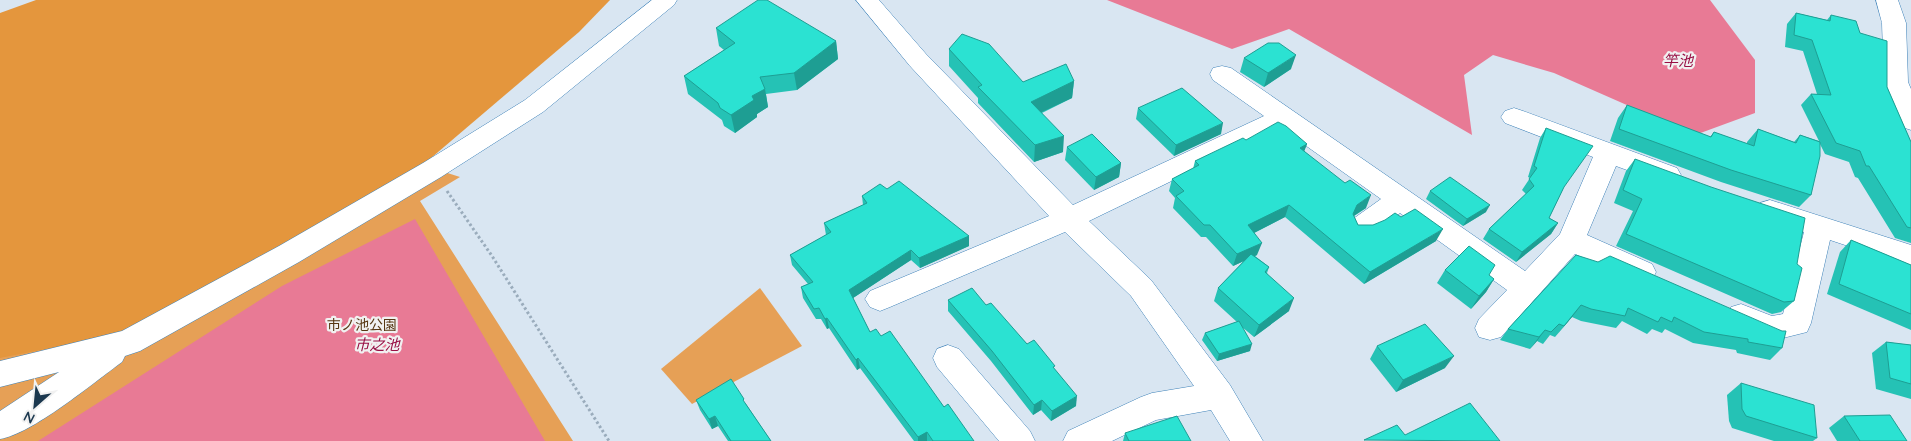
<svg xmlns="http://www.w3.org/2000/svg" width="1911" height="441" viewBox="0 0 1911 441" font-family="Quicksand,'Noto Sans JP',sans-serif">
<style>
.green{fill:#e6a056}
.forest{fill:#e4963d}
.water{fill:#e87a95}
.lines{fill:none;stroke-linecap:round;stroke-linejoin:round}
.minor-casing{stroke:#3e82b9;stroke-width:1}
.path{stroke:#9aacbc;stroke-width:3;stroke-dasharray:2.5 2.5;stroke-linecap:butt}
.minor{fill:#fff;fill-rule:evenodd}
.wall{fill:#25c2b5}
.shaded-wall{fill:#1e9e93}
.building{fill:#2be2d2;stroke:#1e9e93}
.labels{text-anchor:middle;stroke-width:4.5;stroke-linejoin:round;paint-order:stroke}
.park-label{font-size:14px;fill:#573713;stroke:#f1f1f1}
.water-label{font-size:15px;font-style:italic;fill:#981045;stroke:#f1f1f1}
</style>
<rect width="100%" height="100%" fill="#d9e6f2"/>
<!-- green -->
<g class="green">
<path d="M416,163L460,177L420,201L573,441H0V342Z"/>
<path d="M760,288L802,346L692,404L661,369Z"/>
</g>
<!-- forest -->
<path class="forest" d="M36,0H610L579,32L370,210L123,334L0,358V13Z"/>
<!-- water -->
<g class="water">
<path d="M1107,0H1710L1755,60V113L1695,135L1554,73L1493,55L1464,75L1472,135L1289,29L1232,49Z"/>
<path d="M415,219L545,441H38L282,286Z"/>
</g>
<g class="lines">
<!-- minor casing -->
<g class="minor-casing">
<g id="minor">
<path d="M652,0H677L674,5L543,112L441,177L299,262L140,351L125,356L122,362C93,383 32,434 0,439V411L59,372L0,387V361L122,331L279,246L423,163L525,100Z"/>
<path d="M856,0H879L926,54L1073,205L1264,116L1213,80L1210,74L1213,68L1222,66L1231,68L1525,271L1560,234L1593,157L1505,123L1501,117L1505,111L1514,108L1523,111L1677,168L1681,175L1677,182L1668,185L1616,166L1587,235L1652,264L1656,272L1652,280L1642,283L1575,254L1501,337L1490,340L1479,337L1475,328L1479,319L1507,290L1400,213C1386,225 1372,241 1353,235L1349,227L1353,219L1381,199L1281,128L1089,221L1151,280L1230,385L1263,441H1230L1211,410L1156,420L1112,441H1063L1068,431L1141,397L1152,393L1194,386L1131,296L1065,232L890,307L880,311L870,307L865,299L870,291L1049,216L910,66Z"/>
<path d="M1876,0H1898L1906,23L1908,82L1911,89V130L1902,127L1884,82L1882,23Z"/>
<path d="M1770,200L1911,245V267L1830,240L1811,323L1807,332L1771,341L1731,325L1726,316L1731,307L1741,304L1772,316L1783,314L1804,232L1760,217L1756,210L1760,203Z"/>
<path d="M948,345L959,349L1030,431L1035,441H999L937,367L933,358L937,349Z"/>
</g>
</g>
<!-- path -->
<path class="path" d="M447,191L492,256L609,441"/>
<!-- minor -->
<use href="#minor" class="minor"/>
</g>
<!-- wall -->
<g class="wall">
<path d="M1796,13L1827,20L1831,15L1860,33L1887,87L1911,142V243L1895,238L1858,178L1855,177L1849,162L1825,154L1820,144L1811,195L1799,207L1721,182L1610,141L1618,118L1627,105L1710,137L1714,132L1747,144V142L1758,129L1794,142L1800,135L1819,141L1801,105L1811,94H1817L1803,51L1785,47L1787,24Z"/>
<path d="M716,28L836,41L838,59L797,90L766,94L768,107L757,114V117L735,133L724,126L722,120L688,94L684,76L724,50L719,46Z"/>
<path d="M949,49L1023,82L1074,81L1072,98L1042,113L1063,152L1034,162L978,103V98L949,66Z"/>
<path d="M1244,58L1291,69L1264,87L1240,72Z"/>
<path d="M1138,108L1221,134L1174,156L1136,119Z"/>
<path d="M1546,128L1563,189L1549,218L1558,223L1551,234L1516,262L1483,239L1489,229L1526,194L1522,190L1530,178L1528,177L1540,138Z"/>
<path d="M1246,140L1307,144L1304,151L1366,208L1354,216L1358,225L1436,241L1364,284L1285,217L1254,233L1257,255L1255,256L1269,267L1267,273L1289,311L1254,337L1242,327L1250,351L1217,361L1202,340L1205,333L1237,322L1214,301L1218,288L1244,261L1233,266L1206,237H1201L1173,208L1175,198L1169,191L1172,179L1193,169L1195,161Z"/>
<path d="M1067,147L1121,163L1119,177L1094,190L1065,160Z"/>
<path d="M1635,159L1797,264L1794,301L1781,312L1772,314L1616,246L1633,211L1614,203L1626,171Z"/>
<path d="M887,189L969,236V246L920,268L911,260L853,298L870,332L881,336L974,441H914L860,368L857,370L829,328L827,329L821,319H816L803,298L801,287L808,284L792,265L790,255L826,235L824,223L863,205L862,196Z"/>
<path d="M1430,191L1486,212L1463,226L1426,199Z"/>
<path d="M1851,240L1911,265V330L1827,294L1840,252Z"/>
<path d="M1576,255L1782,348L1770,360L1737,353L1736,350L1693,343L1665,329L1662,333L1652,329L1647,334L1622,321L1616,328L1581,321L1572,317L1555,337L1550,335L1543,344L1537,341L1530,349L1500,340L1508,329Z"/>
<path d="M1445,270L1494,279L1486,292L1471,309L1437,283Z"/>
<path d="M948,300L986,305L1055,370L1076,406L1051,421L1041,410L1033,415L991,361L948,311Z"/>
<path d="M1886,342L1911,345V399L1876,389L1872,353Z"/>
<path d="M1377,346L1445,368L1396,392L1370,359Z"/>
<path d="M1741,383L1817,438L1813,441H1774L1732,428L1729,421L1727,395Z"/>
<path d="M696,400L746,404L771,441H728L718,426L712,429L700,410Z"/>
<path d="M1844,416L1907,441H1837L1829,428Z"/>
<path d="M1125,433L1191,441H1123Z"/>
</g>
<!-- shaded-wall -->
<g class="shaded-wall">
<path d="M836,41L838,59L797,90L794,73Z"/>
<path d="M1296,55L1291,69L1264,87L1268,73Z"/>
<path d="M1074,81L1072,98L1029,118L1031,102Z"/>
<path d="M765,89L768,107L757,114V117L735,133L731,115L752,96Z"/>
<path d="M1223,123L1221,134L1174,156L1176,145Z"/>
<path d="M1064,136L1063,152L1034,162L1035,145Z"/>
<path d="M1307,144L1302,157L1300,148Z"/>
<path d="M1121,163L1119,177L1094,190L1096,177Z"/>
<path d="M1371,195L1366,208L1352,217L1353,214L1357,205Z"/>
<path d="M1289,205L1285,217L1244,238L1248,225Z"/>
<path d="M1490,205L1486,212L1463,226L1467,219Z"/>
<path d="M1558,223L1551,234L1516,262L1522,252Z"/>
<path d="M1443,229L1436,241L1364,284L1370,272Z"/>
<path d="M969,236V246L920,268L919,258Z"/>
<path d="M1262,243L1257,255L1233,266L1237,254Z"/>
<path d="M911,250V260L850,300L849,290Z"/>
<path d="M1494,279L1486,292L1471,309L1479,296Z"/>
<path d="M1294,298L1289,311L1254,337L1259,325Z"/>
<path d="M1581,305L1572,317L1555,337L1564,326Z"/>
<path d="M827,318L829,328L827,329L825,319Z"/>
<path d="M1545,330L1537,341L1530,349L1539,337Z"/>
<path d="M1252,344L1250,351L1217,361L1219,354Z"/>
<path d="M1454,356L1445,368L1396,392L1403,380Z"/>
<path d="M858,358L860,368L857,370L856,360Z"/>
<path d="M1077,396L1076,406L1051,421L1052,411Z"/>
<path d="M1042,400L1041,410L1033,415L1034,405Z"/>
<path d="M715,416L718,426L712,429L709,419Z"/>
<path d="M927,432V441H918V437Z"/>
</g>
<!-- building -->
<g class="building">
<path d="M758,0H767L836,41L794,73L760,77L765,89L752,96L754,100L731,115L720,108L718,103L684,76L735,43L716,28Z"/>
<path d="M1796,13L1830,21L1831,15L1856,21L1860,33L1887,41V87L1911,142V228L1907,227L1869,166H1866L1860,151L1836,143L1811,94L1831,95L1812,40L1794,35Z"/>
<path d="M962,34L989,44L1023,82L1066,64L1074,81L1031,102L1064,136L1035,145L978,87L982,85L949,49Z"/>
<path d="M1268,43H1279L1296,55L1268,73L1244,58Z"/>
<path d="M1182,88L1223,123L1176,145L1138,108Z"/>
<path d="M1627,105L1711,137L1714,132L1754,146L1758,129L1796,143L1800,135L1820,142V156L1811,195L1731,170L1619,129Z"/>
<path d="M1278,122L1286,126L1307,144L1300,148L1345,183L1350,180L1371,195L1357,205L1353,214L1358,225H1373L1385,220L1395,213L1401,217L1415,209L1443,229L1370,272L1289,205L1248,225L1262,243L1237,254L1210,225H1204L1176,196L1184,191L1172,179L1199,165L1195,161L1243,138L1246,140Z"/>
<path d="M1546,128L1593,146L1564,187L1549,218L1558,223L1522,252L1489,229L1534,186L1529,179L1537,168L1534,166Z"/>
<path d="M1092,134L1121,163L1096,177L1067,147Z"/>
<path d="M1635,159L1711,187L1805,218L1797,264L1802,268L1794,301L1784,302L1626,234L1642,199L1623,190Z"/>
<path d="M1450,177L1490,205L1467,219L1430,191Z"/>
<path d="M899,181L969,236L919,258L911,250L849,290L870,332L876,329L881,336L890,331L944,407L948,404L974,441H933L927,432L918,437L858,358L856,360L827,318L825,319L819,308L814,309L801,287L813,282L790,255L831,232L824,223L867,203L862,196L880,184L887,189Z"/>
<path d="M1851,240L1911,265V314L1839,284Z"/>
<path d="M1469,246L1495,265L1489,275L1494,279L1479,296L1445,270Z"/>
<path d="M1251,254L1269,267L1265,272L1294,298L1259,325L1218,288Z"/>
<path d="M1576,255L1598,262L1610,256L1782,331H1786L1782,348L1748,342V339L1704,332L1674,317L1672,322L1661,317L1658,322L1628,308L1625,316L1591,309L1581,305L1564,326L1559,324L1551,332L1545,330L1539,337L1508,329Z"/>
<path d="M972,288L986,305L991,303L1027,344L1034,340L1055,366L1053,367L1077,396L1052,411L1042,400L1034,405L992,351L948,300Z"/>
<path d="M1239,321L1252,344L1219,354L1205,333Z"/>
<path d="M1425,324L1454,356L1403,380L1377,346Z"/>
<path d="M1886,342L1911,345V384L1890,378Z"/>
<path d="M731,379L744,399L743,400L771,441H731L715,416L709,419L696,400Z"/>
<path d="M1741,383L1814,405L1817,438L1746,416L1742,409Z"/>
<path d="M1470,403L1500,441L1364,440L1397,425L1405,435Z"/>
<path d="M1890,415L1907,441H1860L1844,416Z"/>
<path d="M1177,416L1191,441H1129L1125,433Z"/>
</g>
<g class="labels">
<!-- park labels -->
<g class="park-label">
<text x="362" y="330">市ノ池公園</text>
</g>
<!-- water labels -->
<g class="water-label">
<text x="1678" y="66">竿池</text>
<text x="377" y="350">市之池</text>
</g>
</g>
<!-- north arrow -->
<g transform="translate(35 406) rotate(207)" stroke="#f1f1f1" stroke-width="4" paint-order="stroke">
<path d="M0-4L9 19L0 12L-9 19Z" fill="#1b384f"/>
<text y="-8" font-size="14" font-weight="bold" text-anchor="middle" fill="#1b384f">N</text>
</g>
</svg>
